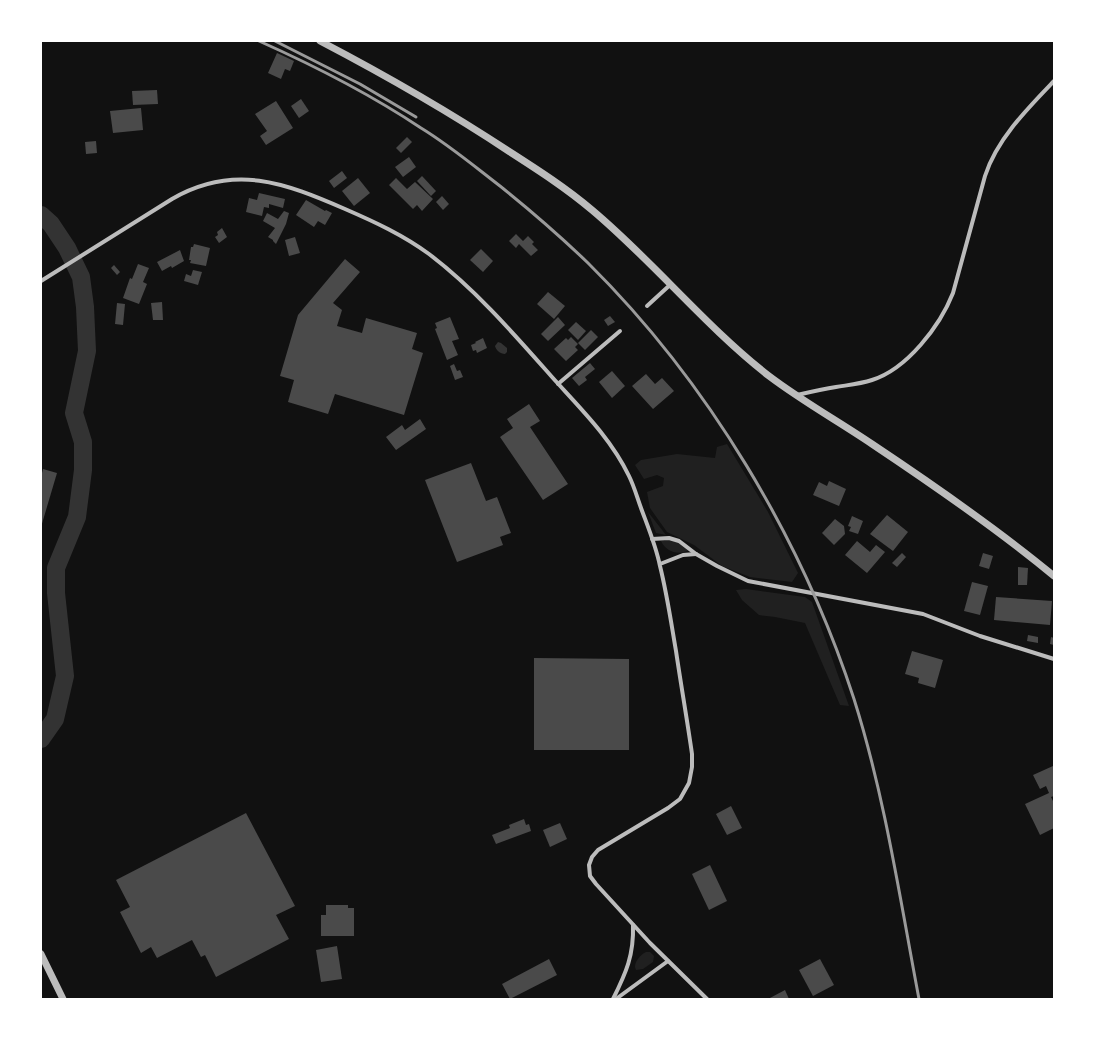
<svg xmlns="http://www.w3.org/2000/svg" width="1095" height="1040" viewBox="0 0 1095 1040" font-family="Merriweather,serif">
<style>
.green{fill:#202020}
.water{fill:#333}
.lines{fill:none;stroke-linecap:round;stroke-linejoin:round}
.river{stroke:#333;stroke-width:18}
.building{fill:#4a4a4a}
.minor{stroke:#bcbcbc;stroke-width:4}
.tertiary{stroke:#bcbcbc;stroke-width:7}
.rail{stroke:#9a9a9a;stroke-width:3}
</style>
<rect width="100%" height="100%" fill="#111"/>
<!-- green -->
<g class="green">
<path d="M727,444L768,512L798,573L792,582L750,577L722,566L694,545L667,532L650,508L647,492L663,486L664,478L657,475L644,479L635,465L641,460L677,454L715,458L717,447Z"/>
<path d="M648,512L666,535L656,533Z"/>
<path d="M666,540C674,540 684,544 689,550C679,556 666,552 661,541Z"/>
<path d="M746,589L805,597L812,602L849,706L840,705L805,623L775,617L759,615L742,600L736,590Z"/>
<path d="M646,952H650L654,956L653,962L643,969L636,970L635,967C635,961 640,955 646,952Z"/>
</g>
<!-- water -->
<path class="water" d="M498,342L501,343L507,348V352L505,354C500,354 496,350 495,346Z"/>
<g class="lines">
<!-- river -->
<path class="river" d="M41,215L51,224L67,248L81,277L85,307L87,351L74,413L83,442V470L77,517L56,568V593L65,676L55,719L41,739"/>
</g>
<!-- building -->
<g class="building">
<path d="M277,53L294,61L290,71L285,69L281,79L268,73Z"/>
<path d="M157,90L158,104L133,105L132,91Z"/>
<path d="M301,99L309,111L299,118L291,106Z"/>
<path d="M276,101L293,128L266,145L260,136L267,131L255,114Z"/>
<path d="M141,108L143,130L113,133L110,111Z"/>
<path d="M407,137L412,142L401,153L396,148Z"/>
<path d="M96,141L97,153L86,154L85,142Z"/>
<path d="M409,157L416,167L403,177L395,167Z"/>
<path d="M342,171L347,178L334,188L329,181Z"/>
<path d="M422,176L436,191L431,196L417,181Z"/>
<path d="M358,178L370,193L354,206L342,191Z"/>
<path d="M396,178L407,189L415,182L433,199L422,211L417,205L413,209L389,185Z"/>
<path d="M259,193L285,199L283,208L269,204V208L264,207L262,216L246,212L249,198L257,200Z"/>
<path d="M442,196L449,204L443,210L436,202Z"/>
<path d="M306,200L325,211L326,210L332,213L325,225L318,221L314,227L296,215Z"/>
<path d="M284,211L289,213L286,224L276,244L273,241V240L268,237L275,228L263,221L267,213L278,219Z"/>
<path d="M222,228L227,237L219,243L215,237L218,235L217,232Z"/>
<path d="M516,234L523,241L528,236L534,242L532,244L538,250L531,256L519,244L516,248L509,241Z"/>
<path d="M295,237L300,253L289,256L285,240Z"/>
<path d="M194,244L210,248L206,266L190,263L191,260H189L191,247H193Z"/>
<path d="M481,249L493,261L483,272L470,260Z"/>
<path d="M180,250L184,261L172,268L171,266L162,271L157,262Z"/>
<path d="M345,259L360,272L333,303L342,310L337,326L362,333L366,318L417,333L412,349L423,353L404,415L335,394L328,414L288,402L294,380L280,376L298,315Z"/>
<path d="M138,264L149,268L143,282L147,284L139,304L123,298L130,278L132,279Z"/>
<path d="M114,265L120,272L117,275L111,268Z"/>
<path d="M193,270L202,272L198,285L184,281L186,274L191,276Z"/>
<path d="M548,292L565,306L554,319L537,304Z"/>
<path d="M162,302L163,320H153L151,303Z"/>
<path d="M117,303L125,304L123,325L115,324Z"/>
<path d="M610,316L615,322L608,326L604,320Z"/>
<path d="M450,317L459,339L452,341L458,355L447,360L435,329L437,328L435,323Z"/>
<path d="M558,317L565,325L548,341L541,334Z"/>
<path d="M576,322L586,331L578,340L568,330Z"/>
<path d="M591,330L598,337L585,350L578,343Z"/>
<path d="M571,337L578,344L575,347L578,350L566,361L554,349L566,338L568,340Z"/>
<path d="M483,338L487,348L477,353L476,350L473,351L471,345L476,343L475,342Z"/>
<path d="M590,363L595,369L585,377L587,380L579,386L572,378Z"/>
<path d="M454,364L457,371L460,370L463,377L455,380L450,366Z"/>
<path d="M612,371L625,386L612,398L599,382Z"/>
<path d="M646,374L655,384L662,378L674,391L653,409L632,386Z"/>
<path d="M529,404L540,421L530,427L568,484L543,500L500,437L513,428L507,419Z"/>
<path d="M420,419L426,429L396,450L386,437L402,425L405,430Z"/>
<path d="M471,463L486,501L497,497L511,533L500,537L503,545L457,562L425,480Z"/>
<path d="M43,469L57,473L41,527V477Z"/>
<path d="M829,481L846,489L839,506L813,495L819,482L827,486Z"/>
<path d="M887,515L908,532L893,551L870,534Z"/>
<path d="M852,516L863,521L858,534L849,531L851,527L848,526Z"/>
<path d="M835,519L844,526L845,534L834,545L822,533Z"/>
<path d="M857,541L870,552L876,545L885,552L867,573L845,555Z"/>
<path d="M902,553L906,557L897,567L892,563Z"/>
<path d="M983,553L993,556L989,569L979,566Z"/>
<path d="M1018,567L1028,568L1027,585H1018Z"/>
<path d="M972,582L988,586L980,615L964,611Z"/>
<path d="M996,597L1052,601L1050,625L994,620Z"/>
<path d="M1028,635L1038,637V643L1027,641Z"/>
<path d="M1051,637L1054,638V645L1050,644Z"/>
<path d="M912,651L943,660L935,688L918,683L919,678L905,674Z"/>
<path d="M534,658L629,659V750H534Z"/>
<path d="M1053,766L1054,796L1051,797L1054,803V828L1040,835L1025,804L1049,793L1046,786L1040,789L1033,775Z"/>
<path d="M731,806L742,828L727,835L716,814Z"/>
<path d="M246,813L295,906L276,915L289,939L216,977L205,955L201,957L192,940L157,958L151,947L141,953L120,912L130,907L116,880Z"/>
<path d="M524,819L526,825L529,824L531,831L496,844L492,835L510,828L509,825Z"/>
<path d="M560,823L567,839L550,847L543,830Z"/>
<path d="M710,865L727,901L709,910L692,874Z"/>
<path d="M326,905H348V908H354V936H321V915H326Z"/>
<path d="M337,946L342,979L321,982L316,950Z"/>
<path d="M549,959L557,975L510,999L502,984Z"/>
<path d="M820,959L834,985L813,996L799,970Z"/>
<path d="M785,990L789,999H768Z"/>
</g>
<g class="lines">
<!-- minor -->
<g class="minor">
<path d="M41,281L172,199C234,163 285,183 345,209C375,222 403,235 429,254C475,289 514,334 552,377C579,407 611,438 629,476C634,486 637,497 641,508C648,527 656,546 660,566C667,594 671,622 676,651C681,685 687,719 692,754V767L689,783L680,799L668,808L598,850L592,857L589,865L590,876L596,884L650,943L707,999"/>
<path d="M647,306L671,284"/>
<path d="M558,384L620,331"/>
<path d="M797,395C810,392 823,389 836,387C848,385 860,384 872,380C907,369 940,326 953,293L985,176C997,139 1028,108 1054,81"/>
<path d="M652,539L669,538L679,541L696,554L717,566L748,581L923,614L980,636L1054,659"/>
<path d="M660,564L683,555L696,554"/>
<path d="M613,999C626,973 634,955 633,925"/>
<path d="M616,999L668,961"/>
</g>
<!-- tertiary -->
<g class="tertiary">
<path d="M320,41C385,75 448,111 510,152C538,170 566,188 592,210C654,262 705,326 769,376C802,401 838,421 872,444C935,486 996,528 1054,576"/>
<path d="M41,954L63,999"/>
</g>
<!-- rail -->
<g class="rail">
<path d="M259,41C315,66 370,94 421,128C449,145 474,166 500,186C530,210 560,236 588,263C708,382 802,539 854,699C885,797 900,899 919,999"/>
<path d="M275,41L360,84L416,117"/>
</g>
</g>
<!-- border -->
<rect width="1095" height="1040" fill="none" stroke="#ffffff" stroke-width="84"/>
</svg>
